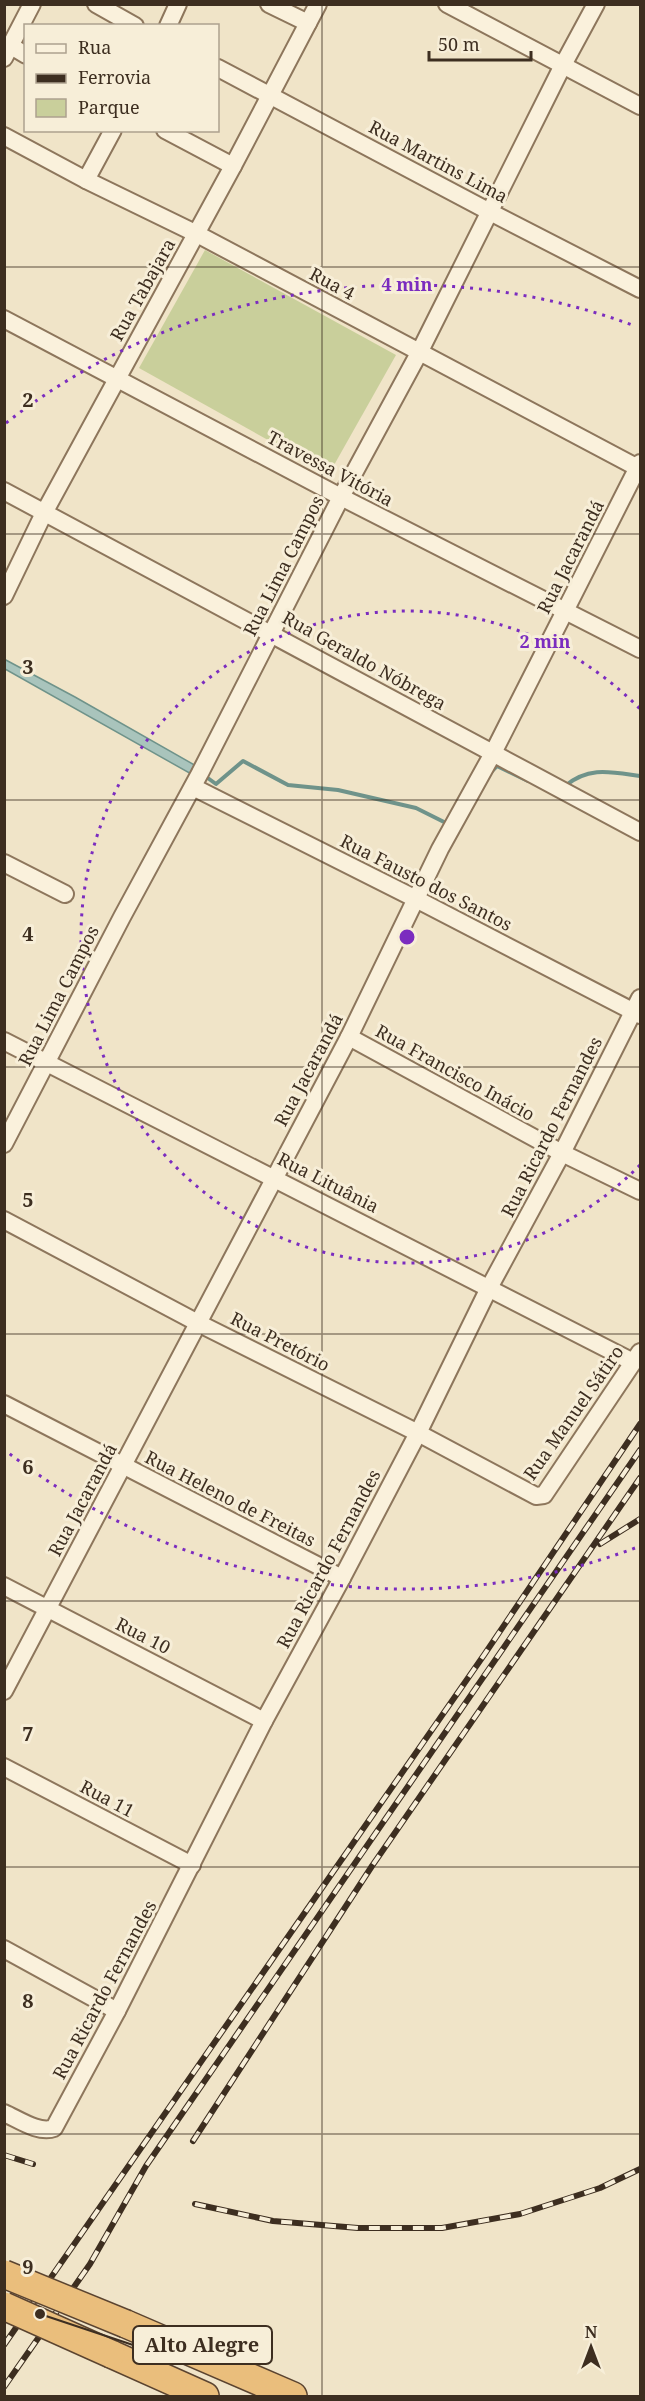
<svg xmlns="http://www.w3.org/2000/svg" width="645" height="2401" viewBox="0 0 645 2401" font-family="'Noto Serif',serif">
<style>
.green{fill:#c9cf9b}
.water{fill:#a9c4bc;stroke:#6f938a;stroke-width:1.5}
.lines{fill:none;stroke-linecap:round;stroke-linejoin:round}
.stream{stroke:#6f938a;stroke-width:4}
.minor-casing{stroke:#8d765c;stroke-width:20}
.trunk-casing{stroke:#5b4430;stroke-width:30}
.minor{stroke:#faf1dc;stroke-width:16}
.trunk{stroke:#eabe7c;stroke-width:27}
.rail-casing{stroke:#3d2e20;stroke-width:6}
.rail{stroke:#f7eed8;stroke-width:4;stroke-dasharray:11;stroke-linecap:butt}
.trunk-bridge-casing{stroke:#5b4430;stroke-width:30;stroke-linecap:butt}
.trunk-bridge{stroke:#eabe7c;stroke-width:27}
.grid{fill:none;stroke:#3d2e20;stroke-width:1.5;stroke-opacity:0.55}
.ring{fill:none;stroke:#7b2cbf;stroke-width:3;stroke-dasharray:3 6}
.labels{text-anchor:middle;stroke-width:6;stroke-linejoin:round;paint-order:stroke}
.street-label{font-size:18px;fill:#3d2e20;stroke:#f7eed8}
.grid-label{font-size:20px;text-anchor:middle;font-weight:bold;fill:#3d2e20;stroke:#f7eed8;stroke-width:6;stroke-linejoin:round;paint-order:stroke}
.centre{fill:#7b2cbf;stroke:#f7eed8;stroke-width:3}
.ring-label{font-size:18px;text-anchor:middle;font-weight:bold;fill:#7b2cbf;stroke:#f7eed8;stroke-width:6;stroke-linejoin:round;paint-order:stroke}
.leader{fill:none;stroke:#3d2e20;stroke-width:2}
.callout-dot{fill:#3d2e20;stroke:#f7eed8;stroke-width:2}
.callout{fill:#f7eed8;stroke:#3d2e20;stroke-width:2}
.callout-label{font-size:20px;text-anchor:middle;font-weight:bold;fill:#3d2e20}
</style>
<rect width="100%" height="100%" fill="#f0e4c8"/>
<!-- green -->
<path class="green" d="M205,250L396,355L329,474L139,368Z"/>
<!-- water -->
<path class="water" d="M4,659L75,697L198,767L193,775L5,669Z"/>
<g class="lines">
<!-- stream -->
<g class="stream">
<path d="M491,772L497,766L528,781"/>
<path d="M205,776L216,784L243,761L288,785L338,790L416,808L448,824"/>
<path d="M565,786C589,766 611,772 640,776"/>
</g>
<!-- minor casing -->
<g class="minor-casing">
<g id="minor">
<path d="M96,4L135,26"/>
<path d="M269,4L308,23"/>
<path d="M447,4L640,106"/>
<path d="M168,26L178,4"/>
<path d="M11,46L26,55"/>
<path d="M4,58L32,4"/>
<path d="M218,68L490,212L640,289"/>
<path d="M165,130L233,166"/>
<path d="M4,136L86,180L197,234L640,469"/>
<path d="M86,180L113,130"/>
<path d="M4,319L341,497L640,649"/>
<path d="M4,491C217,604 428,719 640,832"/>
<path d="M4,596L44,513L233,166L318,4"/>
<path d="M193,787L416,899L640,1015"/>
<path d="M4,863L65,894"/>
<path d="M349,1037L562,1153L640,1191"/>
<path d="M4,1041L633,1362"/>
<path d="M4,1144L122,917L200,773L341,497L419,353L563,65L596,4"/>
<path d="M4,1220L198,1323L418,1433L536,1496L544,1495L640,1352"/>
<path d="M4,1404L342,1578"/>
<path d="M4,1586L264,1721"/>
<path d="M4,1691L349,1037L440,849L492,755L640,463"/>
<path d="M4,1767L192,1865"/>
<path d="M4,1949L117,2011"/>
<path d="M4,2113C18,2119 39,2134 54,2128L117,2011L264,1721L342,1578L418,1433L489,1288L562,1153L640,998"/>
</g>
</g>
<!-- trunk casing -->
<g class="trunk-casing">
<g id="trunk">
<path d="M126,2324L293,2396"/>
<path d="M111,2354L205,2396"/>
</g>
</g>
<!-- minor -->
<use href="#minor" class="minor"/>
<!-- trunk -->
<use href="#trunk" class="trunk"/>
<!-- rail casing -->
<g class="rail-casing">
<g id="rail">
<path d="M600,1544L640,1519"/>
<path d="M193,2141L372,1866L640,1478"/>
<path d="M4,2155L33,2164"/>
<path d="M195,2204L273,2221L358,2228H442L520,2214L600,2188L640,2169"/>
<path d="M4,2345L484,1655L640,1424"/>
<path d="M4,2387L90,2264L146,2166L640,1450"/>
</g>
</g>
<!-- rail -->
<use href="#rail" class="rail"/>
<!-- trunk-bridge casing -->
<g class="trunk-bridge-casing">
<g id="trunk-bridge">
<path d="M4,2274L126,2324"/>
<path d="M4,2306L111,2354"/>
</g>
</g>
<!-- trunk-bridge -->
<use href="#trunk-bridge" class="trunk-bridge"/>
</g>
<!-- grid -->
<path class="grid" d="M322,4V2396M4,267H640M4,534H640M4,800H640M4,1067H640M4,1334H640M4,1601H640M4,1867H640M4,2134H640"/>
<!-- distance rings -->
<g class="ring">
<path d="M640 1165A326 326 0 1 1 640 709"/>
<path d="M635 1548A652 652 0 0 1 6 1451M6 423A652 652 0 0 1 635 326"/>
</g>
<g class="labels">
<!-- street labels -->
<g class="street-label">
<text transform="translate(438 162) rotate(28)" y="6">Rua Martins Lima</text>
<text transform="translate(332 284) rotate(28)" y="6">Rua 4</text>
<text transform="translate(143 290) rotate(-61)" y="6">Rua Tabajara</text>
<text transform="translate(330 469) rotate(28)" y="6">Travessa Vitória</text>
<text transform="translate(571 557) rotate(-63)" y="6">Rua Jacarandá</text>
<text transform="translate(284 566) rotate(-63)" y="6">Rua Lima Campos</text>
<text transform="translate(364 661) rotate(29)" y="6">Rua Geraldo Nóbrega</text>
<text transform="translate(426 883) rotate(27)" y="6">Rua Fausto dos Santos</text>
<text transform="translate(59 996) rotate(-63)" y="6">Rua Lima Campos</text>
<text transform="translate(309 1070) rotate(-62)" y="6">Rua Jacarandá</text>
<text transform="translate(455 1073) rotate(29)" y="6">Rua Francisco Inácio</text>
<text transform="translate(552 1127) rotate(-63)" y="6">Rua Ricardo Fernandes</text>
<text transform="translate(328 1183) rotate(27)" y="6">Rua Lituânia</text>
<text transform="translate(280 1342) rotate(27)" y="6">Rua Pretório</text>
<text transform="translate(574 1413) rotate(-55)" y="6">Rua Manuel Sátiro</text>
<text transform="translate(230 1499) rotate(27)" y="6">Rua Heleno de Freitas</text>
<text transform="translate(83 1500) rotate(-62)" y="6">Rua Jacarandá</text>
<text transform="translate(329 1559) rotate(-62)" y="6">Rua Ricardo Fernandes</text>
<text transform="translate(143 1636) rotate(27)" y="6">Rua 10</text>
<text transform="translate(107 1799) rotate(28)" y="6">Rua 11</text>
<text transform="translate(105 1990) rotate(-62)" y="6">Rua Ricardo Fernandes</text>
</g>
</g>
<g class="grid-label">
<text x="28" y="407">2</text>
<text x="28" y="674">3</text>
<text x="28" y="941">4</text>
<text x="28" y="1207">5</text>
<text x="28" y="1474">6</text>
<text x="28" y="1741">7</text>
<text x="28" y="2008">8</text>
<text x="28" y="2274">9</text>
</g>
<circle cx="407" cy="937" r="9" class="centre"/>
<g class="ring-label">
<text x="407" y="291">4 min</text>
<text x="545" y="648">2 min</text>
</g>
<!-- callouts -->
<path class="leader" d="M40 2314L133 2345"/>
<circle class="callout-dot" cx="40" cy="2314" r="6"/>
<rect class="callout" x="133" y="2326" width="139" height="38" rx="6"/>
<g class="callout-label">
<text x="202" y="2352">Alto Alegre</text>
</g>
<!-- border -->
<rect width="645" height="2401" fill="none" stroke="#3d2e20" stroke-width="12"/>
<!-- legend -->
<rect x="24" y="24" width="195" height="108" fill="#f7eed8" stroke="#ada18e" stroke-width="1.5"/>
<rect x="36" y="44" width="30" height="9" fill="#faf1dc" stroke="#ada18e" stroke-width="1.5"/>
<text x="78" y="54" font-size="18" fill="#3d2e20">Rua</text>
<rect x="36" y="74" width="30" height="9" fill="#3d2e20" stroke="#ada18e" stroke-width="1.5"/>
<text x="78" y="84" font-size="18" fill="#3d2e20">Ferrovia</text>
<rect x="36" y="99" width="30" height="18" fill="#c9cf9b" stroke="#ada18e" stroke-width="1.5"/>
<text x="78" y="114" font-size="18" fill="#3d2e20">Parque</text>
<!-- north arrow -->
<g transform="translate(591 2347)" stroke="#f7eed8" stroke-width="4.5" paint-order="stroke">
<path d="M0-4.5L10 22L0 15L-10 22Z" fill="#3d2e20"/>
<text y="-9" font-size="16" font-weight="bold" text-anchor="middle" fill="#3d2e20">N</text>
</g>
<!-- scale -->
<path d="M429 51v9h102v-9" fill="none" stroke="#3d2e20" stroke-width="3"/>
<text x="438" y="51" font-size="18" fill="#3d2e20" stroke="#f7eed8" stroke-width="4.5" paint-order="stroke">50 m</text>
</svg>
